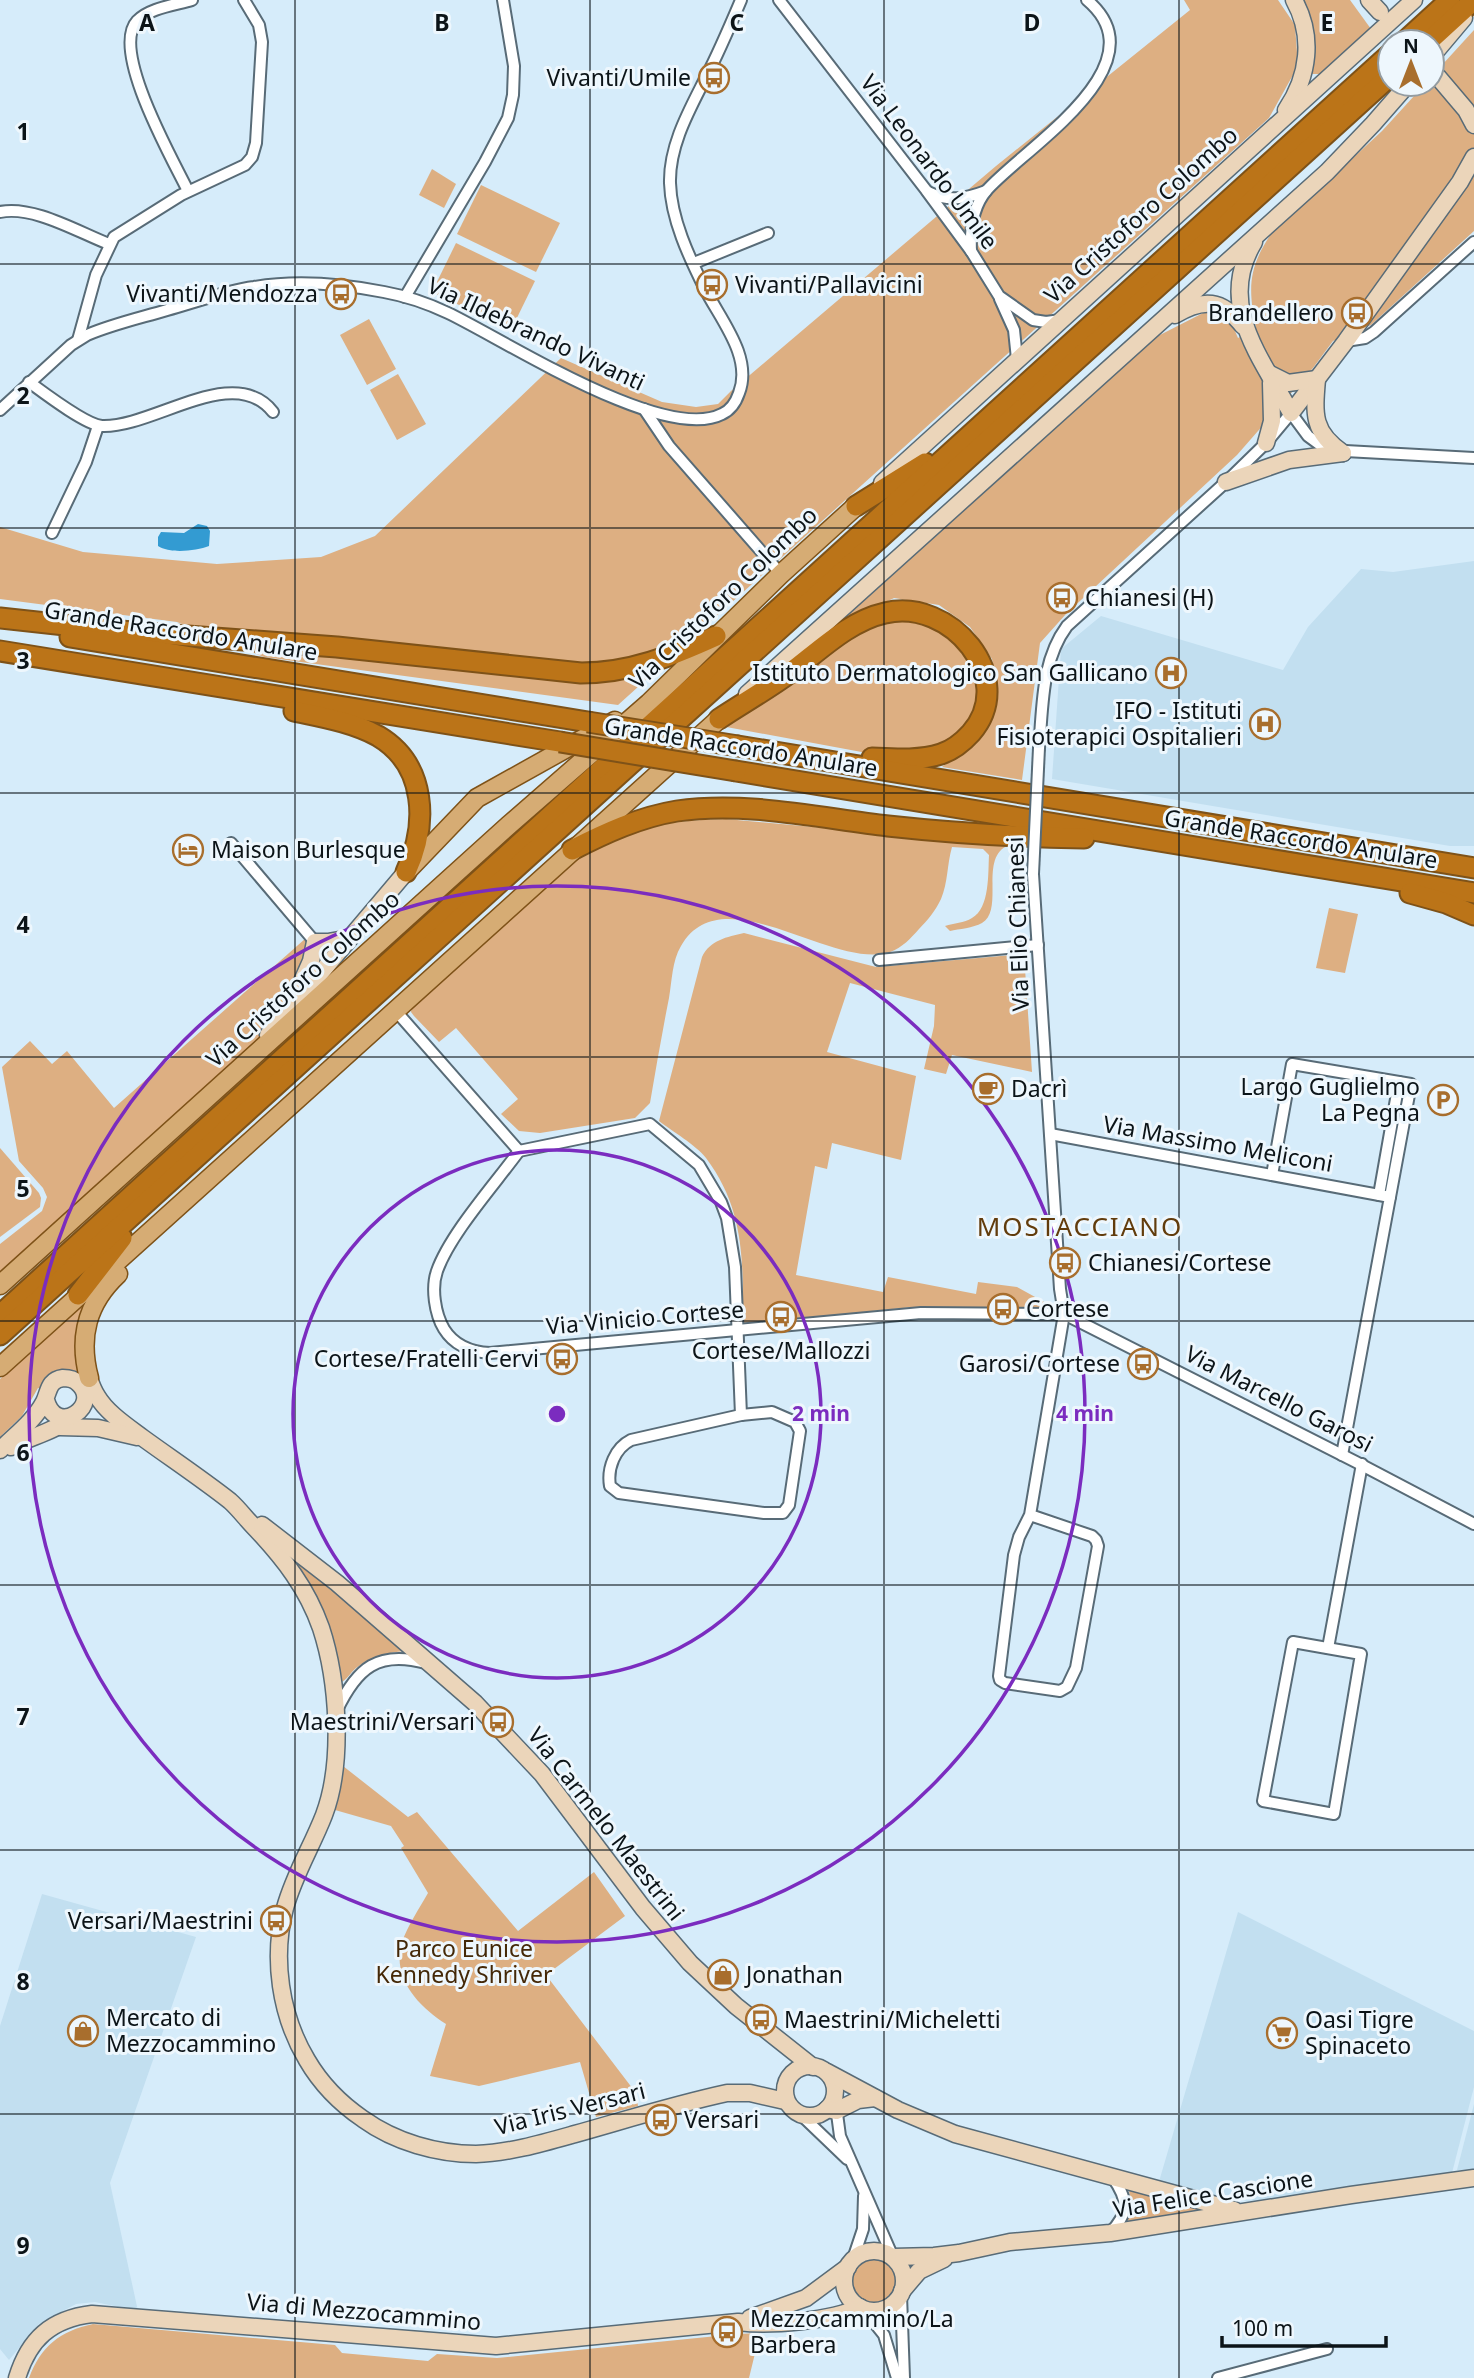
<svg xmlns="http://www.w3.org/2000/svg" width="1474" height="2378" viewBox="0 0 1474 2378" font-family="'Noto Sans',sans-serif">
<style>
.built{fill:#c2dff0}
.green{fill:#ddaf82}
.water{fill:#339bd2}
.lines{fill:none;stroke-linecap:round;stroke-linejoin:round}
.street-casing{stroke:#586b77;stroke-width:14}
.secondary-casing{stroke:#586b77;stroke-width:19}
.primary-casing{stroke:#7e5218;stroke-width:21}
.highway-casing{stroke:#7e5218;stroke-width:23}
.street{stroke:#fff;stroke-width:10}
.secondary{stroke:#ebd5ba;stroke-width:16}
.primary{stroke:#d6ac74;stroke-width:18}
.highway{stroke:#bb7418;stroke-width:19}
.street-bridge-casing{stroke:#586b77;stroke-width:14;stroke-linecap:butt}
.highway-bridge-casing{stroke:#7e5218;stroke-width:23;stroke-linecap:butt}
.street-bridge{stroke:#fff;stroke-width:10}
.highway-bridge{stroke:#bb7418;stroke-width:19}
.grid{fill:none;stroke:#0c1418;stroke-width:2;stroke-opacity:0.55}
.ring{fill:none;stroke:#7b2cbf;stroke-width:3.5}
.labels{text-anchor:middle;stroke-width:6;stroke-linejoin:round;paint-order:stroke}
.poi-label{font-size:23px;fill:#0c1418;stroke:#eef7fd;text-anchor:start}
.street-label{font-size:23px;fill:#0c1418;stroke:#eef7fd}
.park-label{font-size:23px;fill:#442807;stroke:#eef7fd}
.quarter-label{font-size:26px;letter-spacing:2px;fill:#623c0c;stroke:#eef7fd}
.grid-label{font-size:23px;text-anchor:middle;font-weight:bold;fill:#0c1418;stroke:#eef7fd;stroke-width:6;stroke-linejoin:round;paint-order:stroke}
.centre{fill:#7b2cbf;stroke:#eef7fd;stroke-width:3.5}
.ring-label{font-size:21px;text-anchor:middle;font-weight:bold;fill:#7b2cbf;stroke:#eef7fd;stroke-width:6;stroke-linejoin:round;paint-order:stroke}
</style>
<rect width="100%" height="100%" fill="#d6ecfa"/>
<!-- built -->
<g class="built">
<path d="M1474,561V846H1450L1052,779L1061,649L1101,616L1283,670L1308,627L1361,569L1393,572Z"/>
<path d="M42,1894L196,1937L110,2183L138,2311L95,2302L76,2304L39,2324L9,2360L0,2349V2026Z"/>
<path d="M1238,1912L1474,2031V2087L1452,2173L1265,2201L1215,2200L1158,2185Z"/>
<path d="M1474,2104V2170H1457Z"/>
</g>
<!-- green -->
<g class="green">
<path d="M1184,0H1278L1295,25L1298,66L1269,118L618,705L264,657L177,622L0,599V527L83,552L217,564L321,557L375,536L561,358L662,402L696,407L718,404L731,391L996,166L1190,10Z"/>
<path d="M1299,0H1350L1371,29L1322,74H1311L1308,67Z"/>
<path d="M1474,30V231L1371,325L1333,341L1313,368L1237,455L1066,614L1040,643L1022,780L942,767L967,748L990,718L997,688L992,659L970,627L939,605L894,598L825,633L1154,338L1207,311L1229,317L1238,338L1256,328C1248,289 1248,268 1271,234L1382,131L1425,84H1432V76Z"/>
<path d="M432,169L456,184L444,208L419,195Z"/>
<path d="M481,185L560,223L536,272L457,234Z"/>
<path d="M456,243L535,281L511,330L432,292Z"/>
<path d="M369,319L396,369L367,385L340,335Z"/>
<path d="M398,374L426,424L397,440L370,390Z"/>
<path d="M918,617L954,634L976,669L980,699L967,728L944,747L867,753L721,726L865,628L893,619Z"/>
<path d="M726,819L1009,845C978,857 1005,909 982,923C973,928 959,929 950,931L945,926C954,923 964,923 972,918C990,908 988,873 989,855L983,849L952,847C947,864 948,883 941,899C936,910 927,921 919,929C911,938 902,948 890,952C833,971 722,874 681,946C672,961 672,981 669,998C662,1033 656,1068 650,1103L635,1118L540,1133L519,1131L501,1114L518,1099L456,1028L439,1042L414,1016L411,1012L412,1006C448,973 484,941 521,909C549,884 579,853 615,837C649,823 689,820 726,819Z"/>
<path d="M1329,908L1358,914L1345,973L1316,968Z"/>
<path d="M744,933L876,967L1024,954L1032,1072L952,1055L946,1074L924,1069L934,1026L935,1005L850,983L827,1052L916,1076L901,1160L832,1143L827,1169L815,1166L796,1275L883,1292L888,1277L976,1294L978,1282L1017,1287L1055,1308L913,1307L743,1324C743,1262 745,1210 706,1158C696,1145 672,1131 659,1121L702,957C710,940 727,937 744,933Z"/>
<path d="M306,938C316,957 283,1008 271,1024C249,1055 207,1088 179,1113C119,1167 60,1221 0,1275V1244L42,1211L47,1197L43,1188L19,1161L2,1067L30,1041L52,1064L67,1051L114,1108Z"/>
<path d="M0,1148L39,1193L41,1198L40,1207L0,1237Z"/>
<path d="M98,1285L84,1375L42,1389L38,1388L22,1416L0,1437V1379L86,1299Z"/>
<path d="M294,1556L405,1651C386,1653 371,1656 356,1668C350,1673 347,1680 340,1683L291,1559Z"/>
<path d="M343,1766L408,1817L417,1812L518,1931L594,1872L625,1916L546,1975L636,2093L638,2106L596,2117L580,2062L479,2086L430,2076L446,2024C419,2007 391,1978 402,1942C408,1925 419,1909 428,1893L401,1848L404,1846L391,1826L335,1810Z"/>
<path d="M1130,2189L1201,2209L1202,2211L1127,2223L1132,2206L1129,2191Z"/>
<circle cx="874" cy="2282" r="23"/>
<path d="M93,2324L335,2345L342,2353L428,2361L437,2354L497,2358L737,2334L760,2333L749,2378H29C41,2346 60,2331 93,2324Z"/>
</g>
<!-- water -->
<path class="water" d="M198,524L207,526L210,531L209,546C196,551 170,554 158,546V537L161,532L184,533Z"/>
<g class="lines">
<!-- street casing -->
<g class="street-casing">
<g id="street">
<path d="M779,0L926,190L971,251L999,296L1033,320L1046,322L1061,320"/>
<path d="M188,191C173,160 110,50 137,21C149,8 175,5 192,0"/>
<path d="M928,192C948,202 965,199 986,191"/>
<path d="M0,212C33,205 78,232 109,244"/>
<path d="M971,251C970,230 972,207 987,190C1024,148 1164,65 1087,0"/>
<path d="M694,263L768,233"/>
<path d="M405,297L485,162L508,118L513,95L514,66L503,0"/>
<path d="M1000,299L1014,330L1017,359"/>
<path d="M78,340L96,275L114,237L181,195L245,165L252,157L256,143L262,42L259,25L244,0"/>
<path d="M1346,341L1365,338L1374,332L1474,242"/>
<path d="M29,382C44,393 86,425 102,426C153,428 234,362 273,412"/>
<path d="M644,409L669,446L781,574"/>
<path d="M0,410L71,345L87,335C113,324 140,318 167,310C196,302 225,291 254,287C296,280 343,284 384,292C406,296 427,303 448,313C503,339 664,444 722,414C731,410 736,402 739,393C753,357 720,319 705,289C689,257 671,219 670,183C669,145 690,109 706,77C719,52 730,26 741,0"/>
<path d="M52,533L86,462L98,426"/>
<path d="M1039,748C1043,706 1041,661 1067,626L1226,482L1266,443L1291,413L1308,436L1327,450L1474,458"/>
<path d="M231,843L315,942"/>
<path d="M879,960L1038,945"/>
<path d="M395,1010L519,1151"/>
<path d="M1050,1134L1390,1197L1342,1455"/>
<path d="M519,1151C495,1184 450,1234 437,1271C431,1288 435,1314 444,1329C454,1345 471,1352 490,1353L921,1313L1064,1314L1356,1462L1474,1524"/>
<path d="M519,1151L650,1124L699,1165L721,1202L727,1218L735,1267L741,1415"/>
<path d="M1272,1175L1292,1064L1411,1084L1390,1197"/>
<path d="M1379,1195L1399,1082"/>
<path d="M772,1412L795,1422L800,1431L789,1505L783,1513H764L619,1493L610,1486C607,1468 615,1448 631,1440L741,1415Z"/>
<path d="M1030,1515L1092,1536L1096,1540L1098,1546L1076,1668L1067,1687L1060,1691L1005,1683L1000,1680L999,1676L1014,1555L1019,1537L1030,1515L1064,1314L1060,1289L1033,874"/>
<path d="M1293,1642L1361,1654L1334,1814L1263,1801Z"/>
<path d="M1328,1648L1362,1464"/>
<path d="M337,1710C357,1668 378,1650 426,1663"/>
<path d="M835,2099L840,2136L892,2255"/>
<path d="M799,2113L847,2159"/>
<path d="M1110,2233C1129,2213 1129,2201 1113,2178"/>
<path d="M852,2262L863,2229L864,2196"/>
<path d="M901,2295L904,2378"/>
<path d="M864,2310L884,2335L897,2378"/>
<path d="M1218,2378L1327,2349"/>
</g>
</g>
<!-- secondary casing -->
<g class="secondary-casing">
<g id="secondary">
<path d="M1369,0L1380,12"/>
<path d="M1432,56L1464,18"/>
<path d="M1438,77L1466,110L1474,125"/>
<path d="M1286,110C1309,76 1314,36 1294,0"/>
<path d="M1254,242C1216,305 1261,357 1291,413L1346,341L1460,182L1474,157"/>
<path d="M1175,315C1203,298 1222,299 1243,326"/>
<path d="M1270,374L1288,383L1317,379"/>
<path d="M1317,379C1314,414 1312,432 1343,453"/>
<path d="M1266,443L1272,421L1271,383"/>
<path d="M1226,482L1289,460L1343,453"/>
<path d="M882,483L1414,0"/>
<path d="M747,694L1327,172L1373,124L1408,84"/>
<path d="M299,988L311,961L315,942H328L350,938"/>
<path d="M268,1035L406,872"/>
<path d="M89,1378C91,1384 93,1390 97,1396C107,1413 127,1426 143,1438C172,1459 202,1479 230,1501C239,1509 247,1520 256,1529C284,1559 307,1588 321,1628C338,1680 344,1762 324,1815C312,1846 294,1875 285,1908C272,1958 280,2015 307,2060C321,2084 341,2104 363,2119C395,2142 437,2154 476,2154C509,2153 543,2143 575,2134C625,2120 676,2104 727,2093H750L785,2101"/>
<path d="M60,1427L98,1428L137,1437"/>
<path d="M11,1447C27,1438 55,1431 66,1421"/>
<path d="M0,1450C15,1435 34,1421 44,1402C49,1392 48,1380 63,1378C68,1378 74,1379 78,1383C103,1405 56,1438 46,1400"/>
<path d="M262,1525L337,1583L475,1703L542,1774L643,1908L690,1963L736,2006L813,2067"/>
<circle cx="810" cy="2091" r="25"/>
<path d="M827,2072L898,2110L955,2134L1234,2210"/>
<path d="M827,2109L836,2111L858,2100L875,2098"/>
<circle cx="874" cy="2281" r="30"/>
<path d="M893,2257L934,2256L959,2253L1010,2242L1110,2233L1351,2195L1474,2178"/>
<path d="M902,2291L919,2271L944,2259"/>
<path d="M750,2318L806,2298L848,2267"/>
<path d="M17,2378C29,2339 51,2319 92,2314L496,2346L738,2322C770,2326 832,2321 860,2307"/>
</g>
</g>
<!-- primary casing -->
<g class="primary-casing">
<g id="primary">
<path d="M407,871L477,798L615,721"/>
<path d="M0,1285L509,825L649,703L781,574L856,506"/>
<path d="M0,1367L719,719"/>
<path d="M89,1378C78,1337 87,1303 118,1274"/>
</g>
</g>
<!-- highway casing -->
<g class="highway-casing">
<g id="highway">
<path d="M1404,42L1450,0"/>
<path d="M1428,42L1474,0"/>
<path d="M856,506L925,463"/>
<path d="M0,618L120,631L337,647L581,673C630,673 672,656 716,636"/>
<path d="M70,637L588,722"/>
<path d="M0,651L560,742"/>
<path d="M294,711C322,717 352,722 378,736C427,765 428,825 406,872"/>
<path d="M719,719C743,703 768,689 791,672C819,651 849,621 885,613C950,597 1019,678 971,733C962,743 953,750 941,754C919,761 894,759 872,758"/>
<path d="M738,746L1474,868"/>
<path d="M736,771L1474,893"/>
<path d="M572,850C605,833 640,817 677,811C746,801 819,818 888,826C952,833 1019,837 1084,838"/>
<path d="M1410,893L1446,903L1474,915"/>
<path d="M78,1295L122,1238"/>
<path d="M0,1315L1390,54"/>
<path d="M0,1335L1390,76"/>
</g>
</g>
<!-- street -->
<use href="#street" class="street"/>
<!-- secondary -->
<use href="#secondary" class="secondary"/>
<!-- primary -->
<use href="#primary" class="primary"/>
<!-- highway -->
<use href="#highway" class="highway"/>
<!-- street-bridge casing -->
<g class="street-bridge-casing">
<path id="street-bridge" d="M1033,874L1039,748"/>
</g>
<!-- highway-bridge casing -->
<g class="highway-bridge-casing">
<g id="highway-bridge">
<path d="M588,722L738,746"/>
<path d="M560,742L736,771"/>
</g>
</g>
<!-- street-bridge -->
<use href="#street-bridge" class="street-bridge"/>
<!-- highway-bridge -->
<use href="#highway-bridge" class="highway-bridge"/>
</g>
<!-- grid -->
<path class="grid" d="M295,0V2378M590,0V2378M884,0V2378M1179,0V2378M0,264H1474M0,528H1474M0,793H1474M0,1057H1474M0,1321H1474M0,1585H1474M0,1850H1474M0,2114H1474"/>
<!-- distance rings -->
<g class="ring">
<circle cx="557" cy="1414" r="264"/>
<circle cx="557" cy="1414" r="528"/>
</g>
<!-- icons -->
<defs>
<g id="bus-ring" transform="scale(1.575)"><circle r="9.5" fill="#eef7fd" stroke="#a86e2d" stroke-width="1.5"/><path d="M-5-6H5V4H4V6H2V4H-2V6H-4V4H-5ZM-3.5-4V0h7V-4ZM-3.5 1.2v1.5H-2V1.2ZM2 1.2v1.5H3.5V1.2Z" fill="#a86e2d"/></g>
<g id="hospital-ring" transform="scale(1.575)"><circle r="9.5" fill="#eef7fd" stroke="#a86e2d" stroke-width="1.5"/><path d="M-5-5h3v3.5h4V-5h3V5h-3V1.5h-4V5h-3Z" fill="#a86e2d"/></g>
<g id="hotel-ring" transform="scale(1.575)"><circle r="9.5" fill="#eef7fd" stroke="#a86e2d" stroke-width="1.5"/><path d="M-6-4.5h1.5V1H6V5H4.5V3h-9V5H-6ZM-4 0a1.8 1.8 0 1 1 3.6 0ZM.5 0V-2.5h3Q6-2.5 6 0Z" fill="#a86e2d"/></g>
<g id="cafe-ring" transform="scale(1.575)"><circle r="9.5" fill="#eef7fd" stroke="#a86e2d" stroke-width="1.5"/><path d="M-5.5-4.5H6V0H3Q3 3.5 0 3.5H-2.5Q-5.5 3.5-5.5 0ZM3-3.2v2h1.7v-2ZM-6 4.5H4V6H-6Z" fill="#a86e2d"/></g>
<g id="parking-ring" transform="scale(1.575)"><circle r="9.5" fill="#eef7fd" stroke="#a86e2d" stroke-width="1.5"/><path d="M-3.5-5.5H1a3.5 3.5 0 0 1 0 7H-1V5.5H-3.5ZM-1-3.4V-.6H.8a1.4 1.4 0 0 0 0-2.8Z" fill="#a86e2d"/></g>
<g id="shop-ring" transform="scale(1.575)"><circle r="9.5" fill="#eef7fd" stroke="#a86e2d" stroke-width="1.5"/><path d="M-5-2.5h2.3a2.7 3.5 0 0 1 5.4 0H5L5.5 6h-11ZM-1.5-2.5h3a1.5 2.3 0 0 0-3 0Z" fill="#a86e2d"/></g>
<g id="supermarket-ring" transform="scale(1.575)"><circle r="9.5" fill="#eef7fd" stroke="#a86e2d" stroke-width="1.5"/><path d="M-6-5.5h2.5l.6 2H6L4.5 2H-2.5L-4.4-4H-6ZM-1.5 3.2a1.3 1.3 0 1 0 .1 0ZM3 3.2a1.3 1.3 0 1 0 .1 0Z" fill="#a86e2d"/></g>
</defs>
<g fill-rule="evenodd">
<use href="#bus-ring" x="714" y="78"/>
<use href="#bus-ring" x="712" y="285"/>
<use href="#bus-ring" x="341" y="294"/>
<use href="#bus-ring" x="1357" y="313"/>
<use href="#bus-ring" x="1062" y="598"/>
<use href="#hospital-ring" x="1171" y="673"/>
<use href="#hospital-ring" x="1265" y="724"/>
<use href="#hotel-ring" x="188" y="850"/>
<use href="#cafe-ring" x="988" y="1089"/>
<use href="#parking-ring" x="1443" y="1100"/>
<use href="#bus-ring" x="1065" y="1263"/>
<use href="#bus-ring" x="1003" y="1309"/>
<use href="#bus-ring" x="781" y="1317"/>
<use href="#bus-ring" x="562" y="1359"/>
<use href="#bus-ring" x="1143" y="1364"/>
<use href="#bus-ring" x="498" y="1722"/>
<use href="#bus-ring" x="276" y="1921"/>
<use href="#shop-ring" x="723" y="1975"/>
<use href="#bus-ring" x="761" y="2020"/>
<use href="#shop-ring" x="83" y="2031"/>
<use href="#supermarket-ring" x="1282" y="2033"/>
<use href="#bus-ring" x="661" y="2120"/>
<use href="#bus-ring" x="727" y="2332"/>
</g>
<g class="labels">
<!-- poi labels -->
<g class="poi-label">
<text x="691" y="86" text-anchor="end">Vivanti/Umile</text>
<text x="735" y="293">Vivanti/Pallavicini</text>
<text x="318" y="302" text-anchor="end">Vivanti/Mendozza</text>
<text x="1334" y="321" text-anchor="end">Brandellero</text>
<text x="1085" y="606">Chianesi (H)</text>
<text x="1148" y="681" text-anchor="end">Istituto Dermatologico San Gallicano</text>
<text x="1242" y="719" text-anchor="end">IFO - Istituti<tspan x="1242" dy="26">Fisioterapici Ospitalieri</tspan></text>
<text x="211" y="858">Maison Burlesque</text>
<text x="1420" y="1095" text-anchor="end">Largo Guglielmo<tspan x="1420" dy="26">La Pegna</tspan></text>
<text x="1011" y="1097">Dacrì</text>
<text x="1088" y="1271">Chianesi/Cortese</text>
<text x="1026" y="1317">Cortese</text>
<text x="781" y="1359" text-anchor="middle">Cortese/Mallozzi</text>
<text x="539" y="1367" text-anchor="end">Cortese/Fratelli Cervi</text>
<text x="1120" y="1372" text-anchor="end">Garosi/Cortese</text>
<text x="475" y="1730" text-anchor="end">Maestrini/Versari</text>
<text x="253" y="1929" text-anchor="end">Versari/Maestrini</text>
<text x="746" y="1983">Jonathan</text>
<text x="106" y="2026">Mercato di<tspan x="106" dy="26">Mezzocammino</tspan></text>
<text x="784" y="2028">Maestrini/Micheletti</text>
<text x="1305" y="2028">Oasi Tigre<tspan x="1305" dy="26">Spinaceto</tspan></text>
<text x="684" y="2128">Versari</text>
<text x="750" y="2327">Mezzocammino/La<tspan x="750" dy="26">Barbera</tspan></text>
</g>
<!-- street labels -->
<g class="street-label">
<text transform="translate(929 162) rotate(53)" y="8">Via Leonardo Umile</text>
<text transform="translate(1141 215) rotate(-42)" y="8">Via Cristoforo Colombo</text>
<text transform="translate(536 334) rotate(25)" y="8">Via Ildebrando Vivanti</text>
<text transform="translate(723 598) rotate(-44)" y="8">Via Cristoforo Colombo</text>
<text transform="translate(181 631) rotate(9)" y="8">Grande Raccordo Anulare</text>
<text transform="translate(741 747) rotate(9)" y="8">Grande Raccordo Anulare</text>
<text transform="translate(1301 839) rotate(9)" y="8">Grande Raccordo Anulare</text>
<text transform="translate(1018 924) rotate(-92)" y="8">Via Elio Chianesi</text>
<text transform="translate(303 979) rotate(-42)" y="8">Via Cristoforo Colombo</text>
<text transform="translate(1218 1144) rotate(10)" y="8">Via Massimo Meliconi</text>
<text transform="translate(645 1318) rotate(-5)" y="8">Via Vinicio Cortese</text>
<text transform="translate(1279 1399) rotate(27)" y="8">Via Marcello Garosi</text>
<text transform="translate(606 1824) rotate(52)" y="8">Via Carmelo Maestrini</text>
<text transform="translate(570 2109) rotate(-14)" y="8">Via Iris Versari</text>
<text transform="translate(1213 2194) rotate(-9)" y="8">Via Felice Cascione</text>
<text transform="translate(364 2312) rotate(5)" y="8">Via di Mezzocammino</text>
</g>
<!-- park labels -->
<g class="park-label">
<text x="464" y="1957">Parco Eunice<tspan x="464" dy="26">Kennedy Shriver</tspan></text>
</g>
<!-- quarter labels -->
<g class="quarter-label">
<text x="1080" y="1236">MOSTACCIANO</text>
</g>
</g>
<g class="grid-label">
<text x="147" y="31">A</text>
<text x="442" y="31">B</text>
<text x="737" y="31">C</text>
<text x="1032" y="31">D</text>
<text x="1327" y="31">E</text>
<text x="23" y="140">1</text>
<text x="23" y="404">2</text>
<text x="23" y="669">3</text>
<text x="23" y="933">4</text>
<text x="23" y="1197">5</text>
<text x="23" y="1461">6</text>
<text x="23" y="1725">7</text>
<text x="23" y="1990">8</text>
<text x="23" y="2254">9</text>
</g>
<circle cx="557" cy="1414" r="10" class="centre"/>
<g class="ring-label">
<text x="821" y="1421">2 min</text>
<text x="1085" y="1421">4 min</text>
</g>
<!-- north arrow -->
<g transform="translate(1411 63)"><circle r="33" fill="#eef7fd" stroke="#949ca1" stroke-width="2"/>
<path d="M0-5L12 26L0 18L-12 26Z" fill="#a86e2d"/>
<text y="-10" font-size="19" font-weight="bold" text-anchor="middle" fill="#0c1418">N</text>
</g>
<!-- scale -->
<path d="M1222 2336v10h164v-10" fill="none" stroke="#0c1418" stroke-width="3.5"/>
<text x="1232" y="2336" font-size="21" fill="#0c1418" stroke="#eef7fd" stroke-width="5" paint-order="stroke">100 m</text>
</svg>
